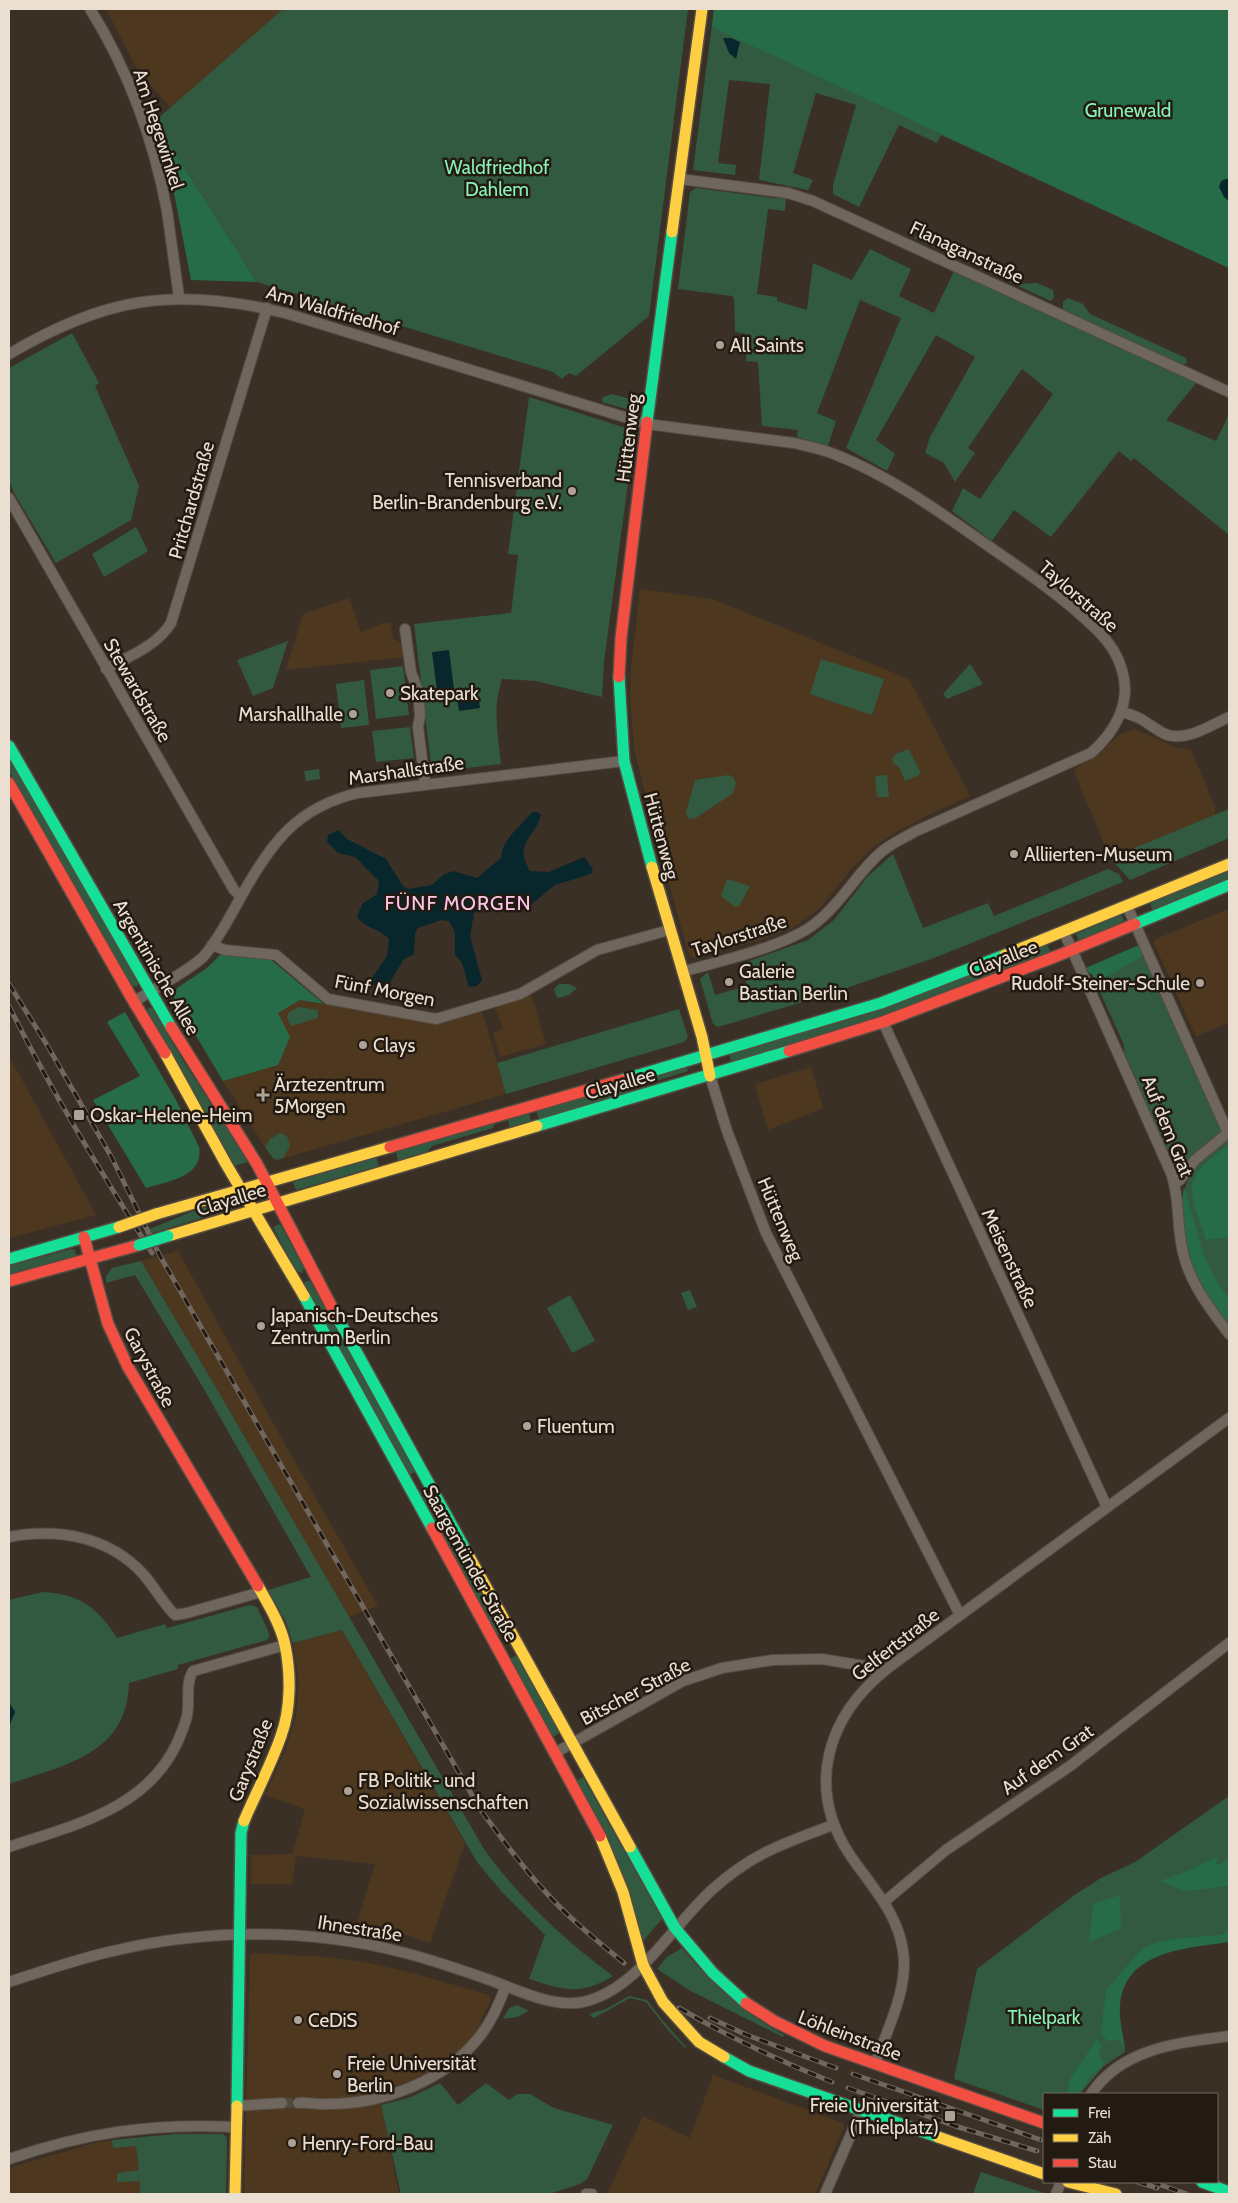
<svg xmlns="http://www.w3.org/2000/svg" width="1238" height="2203" viewBox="0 0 1238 2203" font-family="Cabin,sans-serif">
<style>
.built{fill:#4e371f}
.green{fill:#315a41}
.forest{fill:#266c48}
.water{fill:#08272c}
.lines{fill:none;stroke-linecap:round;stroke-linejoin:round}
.street-tunnel{stroke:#554a3f;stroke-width:10;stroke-dasharray:10 5;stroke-linecap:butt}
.street-casing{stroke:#554c42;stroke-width:12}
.fast-casing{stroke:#554c42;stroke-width:14}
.slow-casing{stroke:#554c42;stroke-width:14}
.jam-casing{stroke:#554c42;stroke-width:14}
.street{stroke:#6f665e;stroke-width:10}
.fast{stroke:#16e098;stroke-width:11}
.slow{stroke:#ffcf43;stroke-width:11}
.jam{stroke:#f24e42;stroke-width:11}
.rail-casing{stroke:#70675e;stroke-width:5}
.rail{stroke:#231a12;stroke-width:3;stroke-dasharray:9;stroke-linecap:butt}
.fast-bridge-casing{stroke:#554c42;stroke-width:14;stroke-linecap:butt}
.slow-bridge-casing{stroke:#554c42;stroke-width:14;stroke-linecap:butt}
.fast-bridge{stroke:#16e098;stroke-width:11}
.slow-bridge{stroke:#ffcf43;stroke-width:11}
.poi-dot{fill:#ada295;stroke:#231a12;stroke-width:2}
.labels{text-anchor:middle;stroke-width:5;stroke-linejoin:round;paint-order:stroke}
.park-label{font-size:19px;fill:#87f3b7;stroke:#231a12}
.street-label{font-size:19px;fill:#ebdfd2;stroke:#231a12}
.poi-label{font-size:19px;fill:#ebdfd2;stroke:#231a12;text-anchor:start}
.neighbourhood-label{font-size:20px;letter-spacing:1px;fill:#fdc5ea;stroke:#231a12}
</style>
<rect width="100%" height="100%" fill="#3b3025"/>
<!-- built -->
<g class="built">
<path d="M106,9H283L170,108L136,67Z"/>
<path d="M640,589L712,599L909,679L970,796L938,810L893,834L871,849L852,868L820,908L793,928L760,940L695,958L689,955L660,850L634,749L630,699L631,668Z"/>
<path d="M349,598L361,632L386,622L391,623L393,638L403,645L405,657L286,670L303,614Z"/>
<path d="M1135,729L1178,748L1191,750L1215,807V816L1110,858L1075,774V771L1078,767L1103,750L1120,734Z"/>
<path d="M1229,909V1022L1196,1037L1154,943L1156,939Z"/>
<path d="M531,994L546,1044L500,1057L493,1032L503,1029L495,1006L518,1000Z"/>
<path d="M300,1000L436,1024L482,1011L506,1094L274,1161L223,1081L278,1065V1013Z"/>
<path d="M9,1056L96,1215L9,1238Z"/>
<path d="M811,1067L823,1108L768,1130L755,1084Z"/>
<path d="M178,1251L278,1432L378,1606L349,1617L211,1379L141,1261Z"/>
<path d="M342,1630L465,1843L430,1943L394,1931L357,1923L375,1864L296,1856L292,1884H251V1855L292,1854L305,1809L265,1795L286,1749L296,1716L299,1682L293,1643Z"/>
<path d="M254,1953L328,1957L370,1963L416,1974L489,1995L491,1999L480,2022L481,2026L466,2045L450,2059L418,2078L379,2092L399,2194H244L250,1956Z"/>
<path d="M713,2075L843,2123L844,2128L815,2194H607L643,2116L690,2138Z"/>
<path d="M175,2134H223L227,2138L226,2194H9V2168L98,2142Z"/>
</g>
<!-- green -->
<g class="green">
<path d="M283,9H688L649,316L576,376L569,373L562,379L553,372L257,282L155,121Z"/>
<path d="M714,9H1229V268L941,135L937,143L899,125L859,207L833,194V185L856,105L816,93L793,173L813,180L808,190L759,180L770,84L729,80L718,163L736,165L735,175L693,170Z"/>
<path d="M696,188L773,198H786L785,211L768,209L757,294L777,297V301L807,310L813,263L852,280L870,249L911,269L899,296L934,313L954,271L1197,382L1166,420L1216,441L1229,414V535L1134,458L1131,461L1119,451L1051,537L1014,510L992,541L952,511L963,488L980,499L1053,394L1022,369L968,448L975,453L955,482L944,463L925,453L930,437L975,357L936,335L876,440L895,454L887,471L846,448L901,318L860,300L817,413L836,421L828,446L797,437L798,430L762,426L758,362L746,361V334L735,332L734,298L732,296L678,289L690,192Z"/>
<path d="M926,230L924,234L928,236L927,239L1022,284L1037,283L1053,290L1054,297L1051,301L914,238Z"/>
<path d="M1068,298L1083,304L1090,314L1186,358L1187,363L1182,365L1063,310V302Z"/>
<path d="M72,333L99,383L95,386L139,486L131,520L56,563L14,493L9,480V368Z"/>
<path d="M611,394L631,399L632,405L630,408L626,409L602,402V398Z"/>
<path d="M529,397L635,431L604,662L602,697L536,681L502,679C492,710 498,732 501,764L432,772L414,624L511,613L518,555L508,554Z"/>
<path d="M136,527L148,551L104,577L92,554Z"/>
<path d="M288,641L273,688L253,696L237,660Z"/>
<path d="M821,659L884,679L872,715L810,694Z"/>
<path d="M970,664L983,684L947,699L943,694Z"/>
<path d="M403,666L409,715L376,719L370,670Z"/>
<path d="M364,680L369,725L341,728L336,684Z"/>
<path d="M410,727L414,758L376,762L372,731Z"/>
<path d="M909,749L921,774L905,781L899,767L894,764L892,759L896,754Z"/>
<path d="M9,757L138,983L137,987L131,985L9,772Z"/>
<path d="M319,769L320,779L306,781L304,771Z"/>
<path d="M729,775L734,778L736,784L732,794L694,819L688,818L686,812L695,780Z"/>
<path d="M887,775L889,797H877L875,776Z"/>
<path d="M1229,809V838L1130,880L1110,858Z"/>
<path d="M893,854L923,928L988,903L994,916L1108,869L1119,874L1123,882L934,958L817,998L718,1027L713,1024L700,979L708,972L715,995L747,986L742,968L747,962L808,940L834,920L868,876Z"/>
<path d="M1229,869V880L1153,912L1150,903Z"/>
<path d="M727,879L750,886L739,906L735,907L721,896Z"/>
<path d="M1119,915L1122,916L1124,921L1079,941L1076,934Z"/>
<path d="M1047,944L1051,954L933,1000L732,1064L729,1054Z"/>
<path d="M1139,945L1222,1132L1203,1146L1177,1174L1124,1052V1045L1092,974L1088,972L1086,968Z"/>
<path d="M559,984H569L577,988L569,995L558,998L556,996L554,989Z"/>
<path d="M299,1007L318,1010V1018L291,1026L287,1017L289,1012Z"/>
<path d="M149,1008H152L182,1059L248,1162L234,1166L147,1010Z"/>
<path d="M679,1009L688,1037L684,1042L506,1094L497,1063Z"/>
<path d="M686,1067L688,1071L640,1086L624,1094L539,1119L536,1111Z"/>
<path d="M529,1113L531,1121L510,1128L508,1119Z"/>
<path d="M495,1123L493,1128L432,1146L428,1151L398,1161L396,1152Z"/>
<path d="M280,1133L287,1136L290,1146L283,1158L277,1160L272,1157L265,1147L270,1139Z"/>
<path d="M1229,1138V1324L1182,1204C1184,1173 1205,1155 1229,1138Z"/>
<path d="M376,1157L379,1166L296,1190L293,1182Z"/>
<path d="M223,1202L227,1210L146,1235L145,1231L191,1212Z"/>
<path d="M280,1224L304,1268L302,1273L296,1271L273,1227Z"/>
<path d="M71,1249L75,1250L76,1255L74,1256L9,1274V1266Z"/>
<path d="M141,1261L211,1379L484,1849C519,1898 564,1940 613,1976C581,1996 563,1990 529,1979L545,1935L502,1892L477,1862L342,1630L293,1643L285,1620L268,1590L311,1577L201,1384L135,1275L106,1283V1276L112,1268Z"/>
<path d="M306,1281H310L415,1472L410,1475L304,1284Z"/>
<path d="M690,1290L697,1307L688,1310L681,1293Z"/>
<path d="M570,1295L595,1341L572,1353L547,1308Z"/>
<path d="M423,1489L502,1631L499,1634H497L419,1492Z"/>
<path d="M43,1592C79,1594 98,1607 117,1638L165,1624L167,1628L250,1605L257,1607L270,1635L267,1640L178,1665V1669L129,1683C127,1755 64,1765 9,1784V1600Z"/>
<path d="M517,1655L559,1733L553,1737L510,1659Z"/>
<path d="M583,1777L662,1919L642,1942L576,1781Z"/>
<path d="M1229,1796V1942C1188,1948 1122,1951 1120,2006C1119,2021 1124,2037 1125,2052L1104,2066L1080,2094H1044V2110L954,2079L977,1969L1073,1896L1101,1878L1135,1862Z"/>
<path d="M682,1948C711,1983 744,2014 784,2035L783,2037L689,1990L657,1969L667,1957Z"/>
<path d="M629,1996L647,2000L663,2021L686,2047L685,2048L667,2029L646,2002L630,1998L594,2018L589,2014L606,2009Z"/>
<path d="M517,2005L529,2011L517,2017L503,2019L509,2008Z"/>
<path d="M440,2083L458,2105L486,2083L509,2100L517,2094H530L554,2108L613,2125L587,2179L580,2184L549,2194H401L381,2105L411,2097Z"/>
<path d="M175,2134H223L227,2138L226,2194H140V2181L117,2182V2173L139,2170L136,2146L113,2148L112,2140Z"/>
<path d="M981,2172L1047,2194H973Z"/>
</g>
<!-- forest -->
<g class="forest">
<path d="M714,9H1229V179H1226L1224,197L1229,201V268L712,27Z"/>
<path d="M155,121L257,282L191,280L174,193Z"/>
<path d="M1139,945L1144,956L1096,982L1092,974L1088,972L1086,968Z"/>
<path d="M220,955L270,959L324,1004L300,1000L278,1013L290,1037L278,1065L223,1081L174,999L177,988L207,968Z"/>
<path d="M125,1012L176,1100L199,1147C204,1177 168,1181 146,1188L93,1100L140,1076L107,1022Z"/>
<path d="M1229,1145V1237L1206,1240C1189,1187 1179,1180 1229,1145Z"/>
<path d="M1184,1187L1204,1256L1214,1277L1229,1299V1324C1197,1284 1174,1241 1184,1187Z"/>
<path d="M1218,1856L1216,1864H1221L1229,1858V1886L1185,1891L1160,1881L1190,1870Z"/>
<path d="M1120,1895L1121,1929L1089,1942L1093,1904Z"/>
<path d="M1229,1932V1942C1187,1948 1126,1950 1120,2004C1118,2018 1123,2035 1125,2050L1120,2041L1113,2039L1108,2042L1101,2033L1106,1990L1143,1948L1155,1943L1173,1939L1220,1935Z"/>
<path d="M1097,2039L1103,2046L1100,2048L1099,2055L1104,2064L1089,2078L1080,2094H1067L1070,2079Z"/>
</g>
<!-- water -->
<g class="water">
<path d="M723,38H731L740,42L736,59L729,53Z"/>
<path d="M1226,179H1229V201L1224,197L1219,187L1221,181Z"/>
<path d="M449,650L454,689L437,691L432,652Z"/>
<path d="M478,695L480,708L459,711L457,697Z"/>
<path d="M532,812H538L541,815C535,838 513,843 530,871L549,872L584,857L593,869L591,874L555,885L527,908L514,912L489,904L474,913L470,936L482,980L477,986L469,987L462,963L455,954V932L449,921L441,920L418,928L415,934L414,954L403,960L387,988L381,991L372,984V978L387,956L389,939C380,929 365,928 357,917L362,904L377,894L379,881L355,857L338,853L327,842L328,835L339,830L347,839L386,859L403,886L408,889L432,885L443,875L453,871L477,878L501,858C502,839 521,826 532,812Z"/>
<path d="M9,1702L15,1712L9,1727Z"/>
</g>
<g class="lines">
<!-- street-tunnel -->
<path class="street-tunnel" d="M282,2103H298"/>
<!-- street casing -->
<g class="street-casing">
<g id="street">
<path d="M90,9C128,69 154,141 167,211C171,239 175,268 179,297"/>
<path d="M680,179L788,193L813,201L1229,392"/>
<path d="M9,354C106,297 175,286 285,313L647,424L794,443C807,446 822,449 834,454C888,475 937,510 984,543C1022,569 1066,599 1098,631C1109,642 1118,655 1122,670C1132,703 1115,732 1091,753L914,832C902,839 888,845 878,855C856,875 841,903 817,922C789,946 719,961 682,972"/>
<path d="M9,498L234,890L241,896"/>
<path d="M405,629L411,672L418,691L420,716L418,727L425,784"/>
<path d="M106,669C128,657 158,645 171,623L267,308"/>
<path d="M1121,712C1143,717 1145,723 1163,733C1184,744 1211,725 1229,717"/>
<path d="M1127,906L1228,1133"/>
<path d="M1064,932L1171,1173C1179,1195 1177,1219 1181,1242C1186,1278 1207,1305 1229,1334"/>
<path d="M212,945L225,950L276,955L328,999L436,1019L520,994L597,950L669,930"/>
<path d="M134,1002C151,990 191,970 204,956C220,937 230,916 242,895C271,843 297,807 358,793L624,761"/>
<path d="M883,1022L1107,1507"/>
<path d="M710,1076L727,1131L766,1233L960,1615"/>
<path d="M1175,1183L1180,1180L1195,1160L1229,1132"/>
<path d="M9,1537C58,1528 109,1536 144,1575C155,1588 163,1603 175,1615L187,1613L261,1592"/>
<path d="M555,1753L683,1681L722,1668L773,1660L822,1659L870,1667L879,1675"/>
<path d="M9,1847C73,1825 147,1810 178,1741C181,1733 185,1725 187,1716C190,1702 185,1683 193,1671L285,1645"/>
<path d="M884,1902L946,1850L1070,1766L1229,1643"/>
<path d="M9,1982C43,1971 77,1959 113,1951C205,1929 309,1928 401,1952C430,1959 458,1969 487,1979C516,1989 551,2008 583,2002C638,1990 673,1924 714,1888C753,1853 785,1843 833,1825"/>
<path d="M875,2064C887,2030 909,1988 903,1951C898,1913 871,1886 850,1855C805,1787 827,1716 888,1668L1229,1418"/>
<path d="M1091,2094C1122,2048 1178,2043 1229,2036"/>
<path d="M298,2103C308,2102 318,2105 328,2104C384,2104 445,2081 480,2036C492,2021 499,2003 506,1986"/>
<path d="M236,2106L282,2103"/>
<path d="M9,2159C87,2132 153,2123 236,2127"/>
<path d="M586,2194H592"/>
<path d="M825,2194L861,2111"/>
<path d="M1056,2194L1061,2182"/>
</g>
</g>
<!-- fast casing -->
<g class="fast-casing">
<g id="fast">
<path d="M647,422L672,232"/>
<path d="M619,677L624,761L652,867"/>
<path d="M9,746L171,1027"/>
<path d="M1135,924L1229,885"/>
<path d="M622,1080L881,1003L1005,955"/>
<path d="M537,1126L789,1051"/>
<path d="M9,1259L119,1227"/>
<path d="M304,1296L432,1528"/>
<path d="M336,1315L466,1551"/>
<path d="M630,1847L675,1928L713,1973L746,2003"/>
<path d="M724,2057L749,2071L938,2137"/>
<path d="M237,2106L241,1833L244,1821"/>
<path d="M1202,2182L1229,2192"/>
</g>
</g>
<!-- slow casing -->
<g class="slow-casing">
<g id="slow">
<path d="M672,232L702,9"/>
<path d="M652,867L702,1037L710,1076"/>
<path d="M1005,955L1229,864"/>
<path d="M165,1053L226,1164L304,1296"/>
<path d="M156,1214L390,1147"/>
<path d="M168,1236L537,1126"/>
<path d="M466,1551L630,1847"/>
<path d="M244,1821C256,1793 271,1765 281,1736C291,1709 291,1674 285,1645C281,1625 268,1604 258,1586"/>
<path d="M600,1836L623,1892L643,1965L663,2002L699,2042L724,2057"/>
<path d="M938,2137L1044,2174"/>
<path d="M1068,2182L1116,2194"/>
<path d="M235,2194L237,2106"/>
</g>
</g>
<!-- jam casing -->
<g class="jam-casing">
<g id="jam">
<path d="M619,677L621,638L647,422"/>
<path d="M9,783L134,1002L165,1053"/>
<path d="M171,1027L257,1164L336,1315"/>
<path d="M789,1051L883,1022L1057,956L1135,924"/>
<path d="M390,1147L622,1080"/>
<path d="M84,1237L108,1324L128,1367L258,1586"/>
<path d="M9,1281L139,1245"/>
<path d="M432,1528L600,1836"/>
<path d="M746,2003L774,2021L825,2046L1044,2123"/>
</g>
</g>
<!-- street -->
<use href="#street" class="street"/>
<!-- fast -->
<use href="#fast" class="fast"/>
<!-- slow -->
<use href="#slow" class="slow"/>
<!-- jam -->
<use href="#jam" class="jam"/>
<!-- rail casing -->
<g class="rail-casing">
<g id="rail">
<path d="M9,984L47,1045L85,1111L112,1158L160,1256L480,1809C500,1836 519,1863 542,1888C566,1916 595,1939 624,1963"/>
<path d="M9,1006C51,1091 101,1172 152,1253"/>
<path d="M679,2008C729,2037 779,2061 832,2082"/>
<path d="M710,2018L747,2035L836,2068"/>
<path d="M853,2074L1041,2140"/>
<path d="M848,2088L955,2126L1037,2151"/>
<path d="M1138,2182L1157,2188"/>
<path d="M1152,2182L1187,2194"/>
</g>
</g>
<!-- rail -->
<use href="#rail" class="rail"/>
<!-- fast-bridge casing -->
<g class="fast-bridge-casing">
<path id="fast-bridge" d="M139,1245L168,1236"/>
</g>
<!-- slow-bridge casing -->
<g class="slow-bridge-casing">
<path id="slow-bridge" d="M119,1227L156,1214"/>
</g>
<!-- fast-bridge -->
<use href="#fast-bridge" class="fast-bridge"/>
<!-- slow-bridge -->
<use href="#slow-bridge" class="slow-bridge"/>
</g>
<!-- markers -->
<g class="poi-dot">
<circle cx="720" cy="345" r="5"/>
<circle cx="572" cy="491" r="5"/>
<circle cx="390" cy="693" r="5"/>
<circle cx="353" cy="714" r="5"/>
<circle cx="1014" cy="854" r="5"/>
<circle cx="729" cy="982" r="5"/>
<circle cx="1200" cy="983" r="5"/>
<circle cx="363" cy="1045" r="5"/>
<path d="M260.5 1087.5h5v5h5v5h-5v5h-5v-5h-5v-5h5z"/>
<rect x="73" y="1109" width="12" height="12" rx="2.5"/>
<circle cx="261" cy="1326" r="5"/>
<circle cx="527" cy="1426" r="5"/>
<circle cx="348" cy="1791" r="5"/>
<circle cx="298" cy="2020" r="5"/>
<circle cx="337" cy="2074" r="5"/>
<rect x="944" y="2110" width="12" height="12" rx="2.5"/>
<circle cx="292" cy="2143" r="5"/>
</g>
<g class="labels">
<!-- park labels -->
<g class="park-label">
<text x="1128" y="117">Grunewald</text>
<text x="497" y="174">Waldfriedhof<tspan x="497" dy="22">Dahlem</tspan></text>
<text x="1044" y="2024">Thielpark</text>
</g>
<!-- street labels -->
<g class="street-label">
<text transform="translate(159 129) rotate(72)" y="7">Am Hegewinkel</text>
<text transform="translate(967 252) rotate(25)" y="7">Flanaganstraße</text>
<text transform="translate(333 310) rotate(16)" y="7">Am Waldfriedhof</text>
<text transform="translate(628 438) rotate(-83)" y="7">Hüttenweg</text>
<text transform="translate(191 500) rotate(-74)" y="7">Pritchardstraße</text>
<text transform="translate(1079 596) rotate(41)" y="7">Taylorstraße</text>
<text transform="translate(138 690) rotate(60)" y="7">Stewardstraße</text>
<text transform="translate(406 770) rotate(-8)" y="7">Marshallstraße</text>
<text transform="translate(662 836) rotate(75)" y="7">Hüttenweg</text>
<text transform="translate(739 935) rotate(-18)" y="7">Taylorstraße</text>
<text transform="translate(1003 958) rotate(-21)" y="7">Clayallee</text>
<text transform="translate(157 967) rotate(60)" y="7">Argentinische Allee</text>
<text transform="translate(385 990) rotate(11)" y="7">Fünf Morgen</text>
<text transform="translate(620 1083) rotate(-16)" y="7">Clayallee</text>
<text transform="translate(1168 1126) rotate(68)" y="7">Auf dem Grat</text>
<text transform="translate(231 1199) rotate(-17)" y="7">Clayallee</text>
<text transform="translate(781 1219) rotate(67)" y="7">Hüttenweg</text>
<text transform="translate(1010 1258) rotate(65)" y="7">Meisenstraße</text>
<text transform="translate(150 1367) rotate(62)" y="7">Garystraße</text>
<text transform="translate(471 1563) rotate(61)" y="7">Saargemünder Straße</text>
<text transform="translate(895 1644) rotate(-38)" y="7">Gelfertstraße</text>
<text transform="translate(635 1691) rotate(-28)" y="7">Bitscher Straße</text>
<text transform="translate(1047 1759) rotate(-35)" y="7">Auf dem Grat</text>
<text transform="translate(250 1760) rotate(-68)" y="7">Garystraße</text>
<text transform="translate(360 1928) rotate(9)" y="7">Ihnestraße</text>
<text transform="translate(850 2035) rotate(21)" y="7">Löhleinstraße</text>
</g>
<!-- poi labels -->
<g class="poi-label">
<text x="730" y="352">All Saints</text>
<text x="562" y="487" text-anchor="end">Tennisverband<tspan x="562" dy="22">Berlin-Brandenburg e.V.</tspan></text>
<text x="400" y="700">Skatepark</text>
<text x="343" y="721" text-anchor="end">Marshallhalle</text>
<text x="1024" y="861">Alliierten-Museum</text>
<text x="739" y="978">Galerie<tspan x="739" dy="22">Bastian Berlin</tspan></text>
<text x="1190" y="990" text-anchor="end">Rudolf-Steiner-Schule</text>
<text x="373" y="1052">Clays</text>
<text x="274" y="1091">Ärztezentrum<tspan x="274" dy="22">5Morgen</tspan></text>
<text x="90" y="1122">Oskar-Helene-Heim</text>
<text x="271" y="1322">Japanisch-Deutsches<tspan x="271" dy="22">Zentrum Berlin</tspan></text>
<text x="537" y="1433">Fluentum</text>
<text x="358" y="1787">FB Politik- und<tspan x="358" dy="22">Sozialwissenschaften</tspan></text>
<text x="308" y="2027">CeDiS</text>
<text x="347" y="2070">Freie Universität<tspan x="347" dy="22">Berlin</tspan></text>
<text x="939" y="2112" text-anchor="end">Freie Universität<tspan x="939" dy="22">(Thielplatz)</tspan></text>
<text x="302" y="2150">Henry-Ford-Bau</text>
</g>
<!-- neighbourhood labels -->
<g class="neighbourhood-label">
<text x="458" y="910">FÜNF MORGEN</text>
</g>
</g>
<!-- border -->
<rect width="1238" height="2203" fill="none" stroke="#ebdfd2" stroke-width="20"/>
<!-- legend -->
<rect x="1043" y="2093" width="175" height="90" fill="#231a12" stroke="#73695f"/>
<rect x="1053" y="2109" width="25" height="8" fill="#16e098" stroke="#73695f"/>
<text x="1088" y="2118" font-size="15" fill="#ebdfd2">Frei</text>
<rect x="1053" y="2134" width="25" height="8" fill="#ffcf43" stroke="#73695f"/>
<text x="1088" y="2143" font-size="15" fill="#ebdfd2">Zäh</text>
<rect x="1053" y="2159" width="25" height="8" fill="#f24e42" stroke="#73695f"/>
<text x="1088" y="2168" font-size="15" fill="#ebdfd2">Stau</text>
</svg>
